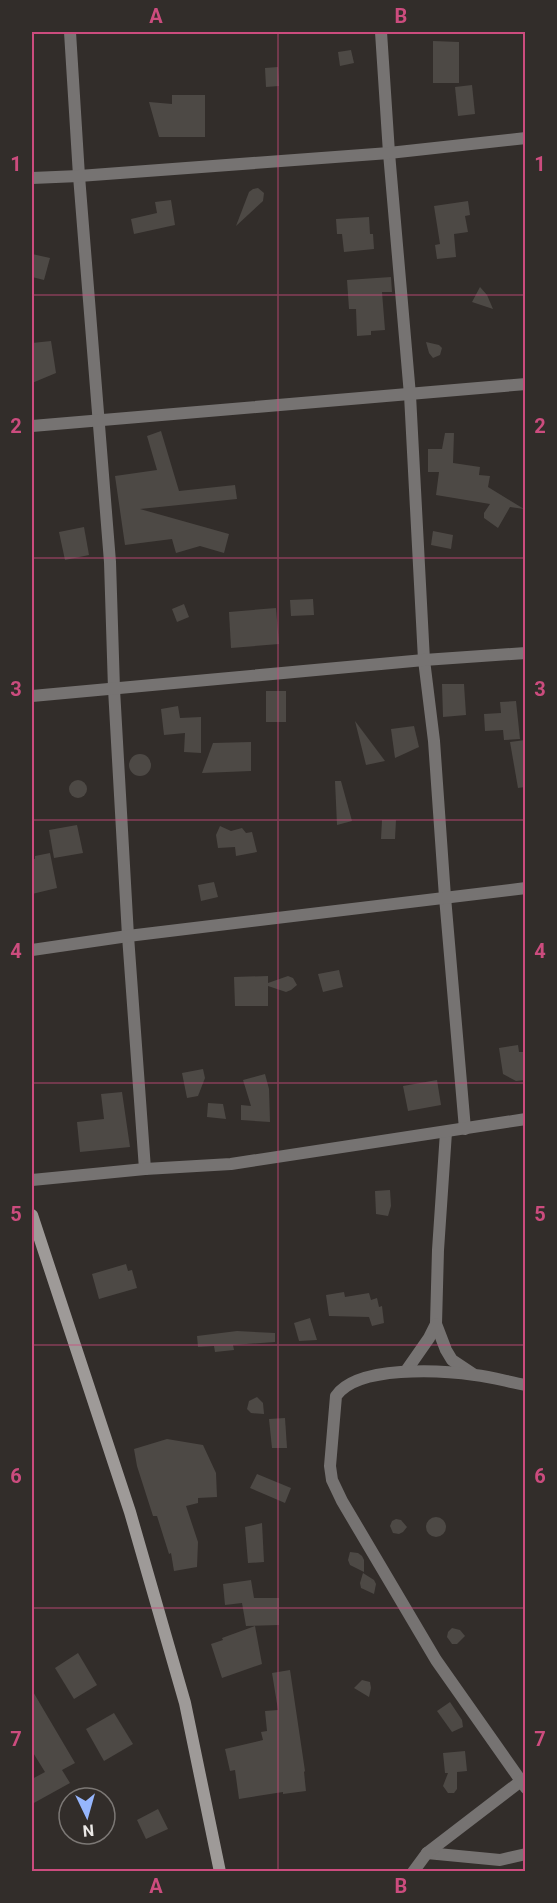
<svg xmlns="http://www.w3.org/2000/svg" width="557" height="1903" viewBox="0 0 557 1903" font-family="Roboto,sans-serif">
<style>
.building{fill:#4d4945}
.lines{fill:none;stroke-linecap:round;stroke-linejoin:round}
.minor{stroke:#767372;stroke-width:12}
.secondary{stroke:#9e9a98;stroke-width:12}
.grid{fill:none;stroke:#cc4c7e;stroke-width:1.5;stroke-opacity:0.55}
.neatline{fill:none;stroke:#cc4c7e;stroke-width:2}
.grid-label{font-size:20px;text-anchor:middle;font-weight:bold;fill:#cc4c7e}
</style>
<rect width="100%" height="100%" fill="#322d2a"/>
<!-- building -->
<g class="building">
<path d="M433,41L459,42V83H433Z"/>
<path d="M351,50L354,63L340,66L338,52Z"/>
<path d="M278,67L279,86L266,87L265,68Z"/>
<path d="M472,85L475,114L458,116L455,87Z"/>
<path d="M172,95H205V137H159L149,102L172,104Z"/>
<path d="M258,188L264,193L263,201L236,226L249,192L253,189Z"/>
<path d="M171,200L175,225L134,234L131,219L157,213L155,202Z"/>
<path d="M468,201L470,215L465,216L468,232L454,234L456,257L437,259L435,245L440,244L434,206Z"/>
<path d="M369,217L370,234H373L374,249L344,252L342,234H337L336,219Z"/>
<path d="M32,254L50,258L44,280L32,277Z"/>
<path d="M391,277L392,292H382L385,330L371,331V335L357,336L356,309H349L347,280Z"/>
<path d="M480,287L487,295L493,309L472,302Z"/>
<path d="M51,341L56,373L32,383V343Z"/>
<path d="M426,342L439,345L442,348L440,355L433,358L429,353Z"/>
<path d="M161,431L179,491L235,485L237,499L140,509L229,534L224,553L200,546L176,553L172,539L125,545L115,476L157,470L147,436Z"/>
<path d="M445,433H454L453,463L480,467L479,475L490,476L488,487L524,509L510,507L498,528L484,518V513L490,504L436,495L439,472H428V449H442Z"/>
<path d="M84,527L89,555L65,560L59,532Z"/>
<path d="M433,531L453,535L451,549L431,545Z"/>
<path d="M313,599L314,615L291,616L290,600Z"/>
<path d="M184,604L189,617L177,622L172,609Z"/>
<path d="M276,608L279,644L231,648L229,612Z"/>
<path d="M442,684H464L466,715L443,717Z"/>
<rect x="266" y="691" width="20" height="31"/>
<path d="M516,701L520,739L504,740L503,730L485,731L484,714L501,713L500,702Z"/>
<path d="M178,706L180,718L201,717V753L184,752L185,733L164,735L161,709Z"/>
<path d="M355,721L385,761L366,765Z"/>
<path d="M414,726L419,747L395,758L391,729Z"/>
<path d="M525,740V787L518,788L510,742Z"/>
<path d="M251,742V771L202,773L213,743Z"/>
<circle cx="140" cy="765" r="11"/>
<circle cx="78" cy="789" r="9"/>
<path d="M335,781H341L352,821L337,825Z"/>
<path d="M382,820H396L395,839H381Z"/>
<path d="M77,825L83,853L54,858L49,830Z"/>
<path d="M220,826L231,831L242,828L246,833L252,832L257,852L236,856L235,847L218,848L216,835Z"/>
<path d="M50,853L57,888L32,894V859H35V856Z"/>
<path d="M214,882L218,897L201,901L198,885Z"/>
<path d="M339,970L343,987L323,992L318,974Z"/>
<path d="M268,976V983L288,976L293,978L297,985L291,990L286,992L268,986V1006H235L234,977Z"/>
<path d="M518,1045L519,1052H525V1080L516,1081L503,1074L499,1048Z"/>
<path d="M203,1069L205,1078L198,1096L187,1098L182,1073Z"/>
<path d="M265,1074L269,1089L270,1122L241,1120V1105L251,1106L243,1080Z"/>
<path d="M437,1080L441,1105L408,1111L403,1086Z"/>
<path d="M122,1092L130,1147L80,1152L77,1122L104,1119L101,1094Z"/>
<path d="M208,1103L223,1104L226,1119L207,1117Z"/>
<path d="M390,1190L391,1206L388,1216L376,1214L375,1191Z"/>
<path d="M126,1264L128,1271L132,1270L137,1288L99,1299L92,1274Z"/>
<path d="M344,1292L345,1297L369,1293L371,1300L377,1298L379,1307L382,1306L384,1323L372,1326L369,1317L329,1316L326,1295Z"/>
<path d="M310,1318L317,1340L299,1341L294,1323Z"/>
<path d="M237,1331L275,1333V1342L233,1345L234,1350L215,1352L214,1346L198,1347L197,1336Z"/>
<path d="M257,1397L263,1403L264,1414L251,1413L247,1409L249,1401Z"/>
<path d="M285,1418L287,1448H272L269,1419Z"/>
<path d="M167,1439L203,1445L216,1473L217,1497L198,1498V1503L186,1506L198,1542L197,1567L174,1571L171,1553L169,1554L157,1516H153L137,1466L134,1449Z"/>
<path d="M257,1474L291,1488L285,1503L250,1488Z"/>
<circle cx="436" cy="1527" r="10"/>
<path d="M396,1519L401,1520L407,1527L403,1532L399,1534L393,1533L390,1526L392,1521Z"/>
<path d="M262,1523L264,1562L248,1563L245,1527Z"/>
<path d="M350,1552L358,1553L362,1556L364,1560V1572L350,1565L348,1560Z"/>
<path d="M363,1573L374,1580L376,1584L374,1594L361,1588L360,1583Z"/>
<path d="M251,1580L254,1598H279V1625L246,1626L242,1603L225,1605L223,1584Z"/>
<path d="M255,1626L262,1664L222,1678L211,1644L223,1640L222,1638Z"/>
<path d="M452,1628L460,1630L465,1636L457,1644H452L447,1637L448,1632Z"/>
<path d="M78,1653L97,1685L74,1699L55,1668Z"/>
<path d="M290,1670L305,1771L304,1772L306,1791L283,1794V1792L239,1799L235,1770L230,1771L225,1749L263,1740L261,1732L267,1731L265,1711L278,1710L272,1673Z"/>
<path d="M362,1680L370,1682L371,1688L369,1697L354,1688Z"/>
<path d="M32,1690L75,1763L62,1770L70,1783L32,1804V1779L45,1772L32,1751Z"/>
<path d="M450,1702L462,1720L463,1727L452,1732L437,1711Z"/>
<path d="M114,1713L133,1744L104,1761L86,1729Z"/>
<path d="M465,1751L467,1771L457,1772V1789L454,1793H448L443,1786L448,1773H445L443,1753Z"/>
<path d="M158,1809L168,1829L146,1839L137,1820Z"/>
</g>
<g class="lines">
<!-- minor -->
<g class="minor">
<path d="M70,32L79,176L110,562L114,689L128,936L145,1169"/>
<path d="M381,32L389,153L410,395L424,660L434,741L445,897L465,1129"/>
<path d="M32,178L79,176L389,153L526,138"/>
<path d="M32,426L526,384"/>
<path d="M32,696L424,660L526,653"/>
<path d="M32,950L128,936L526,888"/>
<path d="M446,1132L438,1250L436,1324L446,1350L452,1360L473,1374"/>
<path d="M32,1180L145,1169L231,1164L526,1119"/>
<path d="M406,1371L429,1338L436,1324"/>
<path d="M526,1385C509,1382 492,1377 475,1375C441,1370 357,1365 336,1396L330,1466L332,1480L342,1501L436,1660L526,1788"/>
<path d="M427,1853L500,1860L526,1854"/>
<path d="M413,1872L427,1853L521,1781L526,1780"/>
</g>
<!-- secondary -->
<path class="secondary" d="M32,1215L130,1512L185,1703L220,1872"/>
</g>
<!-- grid -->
<path class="grid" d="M278,32V1872M32,295H526M32,558H526M32,820H526M32,1083H526M32,1345H526M32,1608H526"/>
<!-- border -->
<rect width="557" height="1903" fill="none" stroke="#322d2a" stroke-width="66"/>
<!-- north arrow -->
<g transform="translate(87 1816) rotate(175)"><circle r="28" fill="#322d2a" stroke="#7c7875" stroke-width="1.5"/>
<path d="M0-4.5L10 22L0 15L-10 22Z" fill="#96b6fd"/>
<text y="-9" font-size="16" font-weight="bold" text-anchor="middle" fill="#ebe8e6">N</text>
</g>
<rect x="33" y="33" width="491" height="1837" class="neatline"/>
<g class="grid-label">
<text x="156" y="23">A</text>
<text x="401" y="23">B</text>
<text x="16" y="171">1</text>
<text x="540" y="171">1</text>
<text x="16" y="433">2</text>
<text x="540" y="433">2</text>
<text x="16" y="696">3</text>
<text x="540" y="696">3</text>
<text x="16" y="958">4</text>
<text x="540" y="958">4</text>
<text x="16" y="1221">5</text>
<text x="540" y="1221">5</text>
<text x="16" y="1483">6</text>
<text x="540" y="1483">6</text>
<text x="16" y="1746">7</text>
<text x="540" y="1746">7</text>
<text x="156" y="1893">A</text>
<text x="401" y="1893">B</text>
</g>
</svg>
